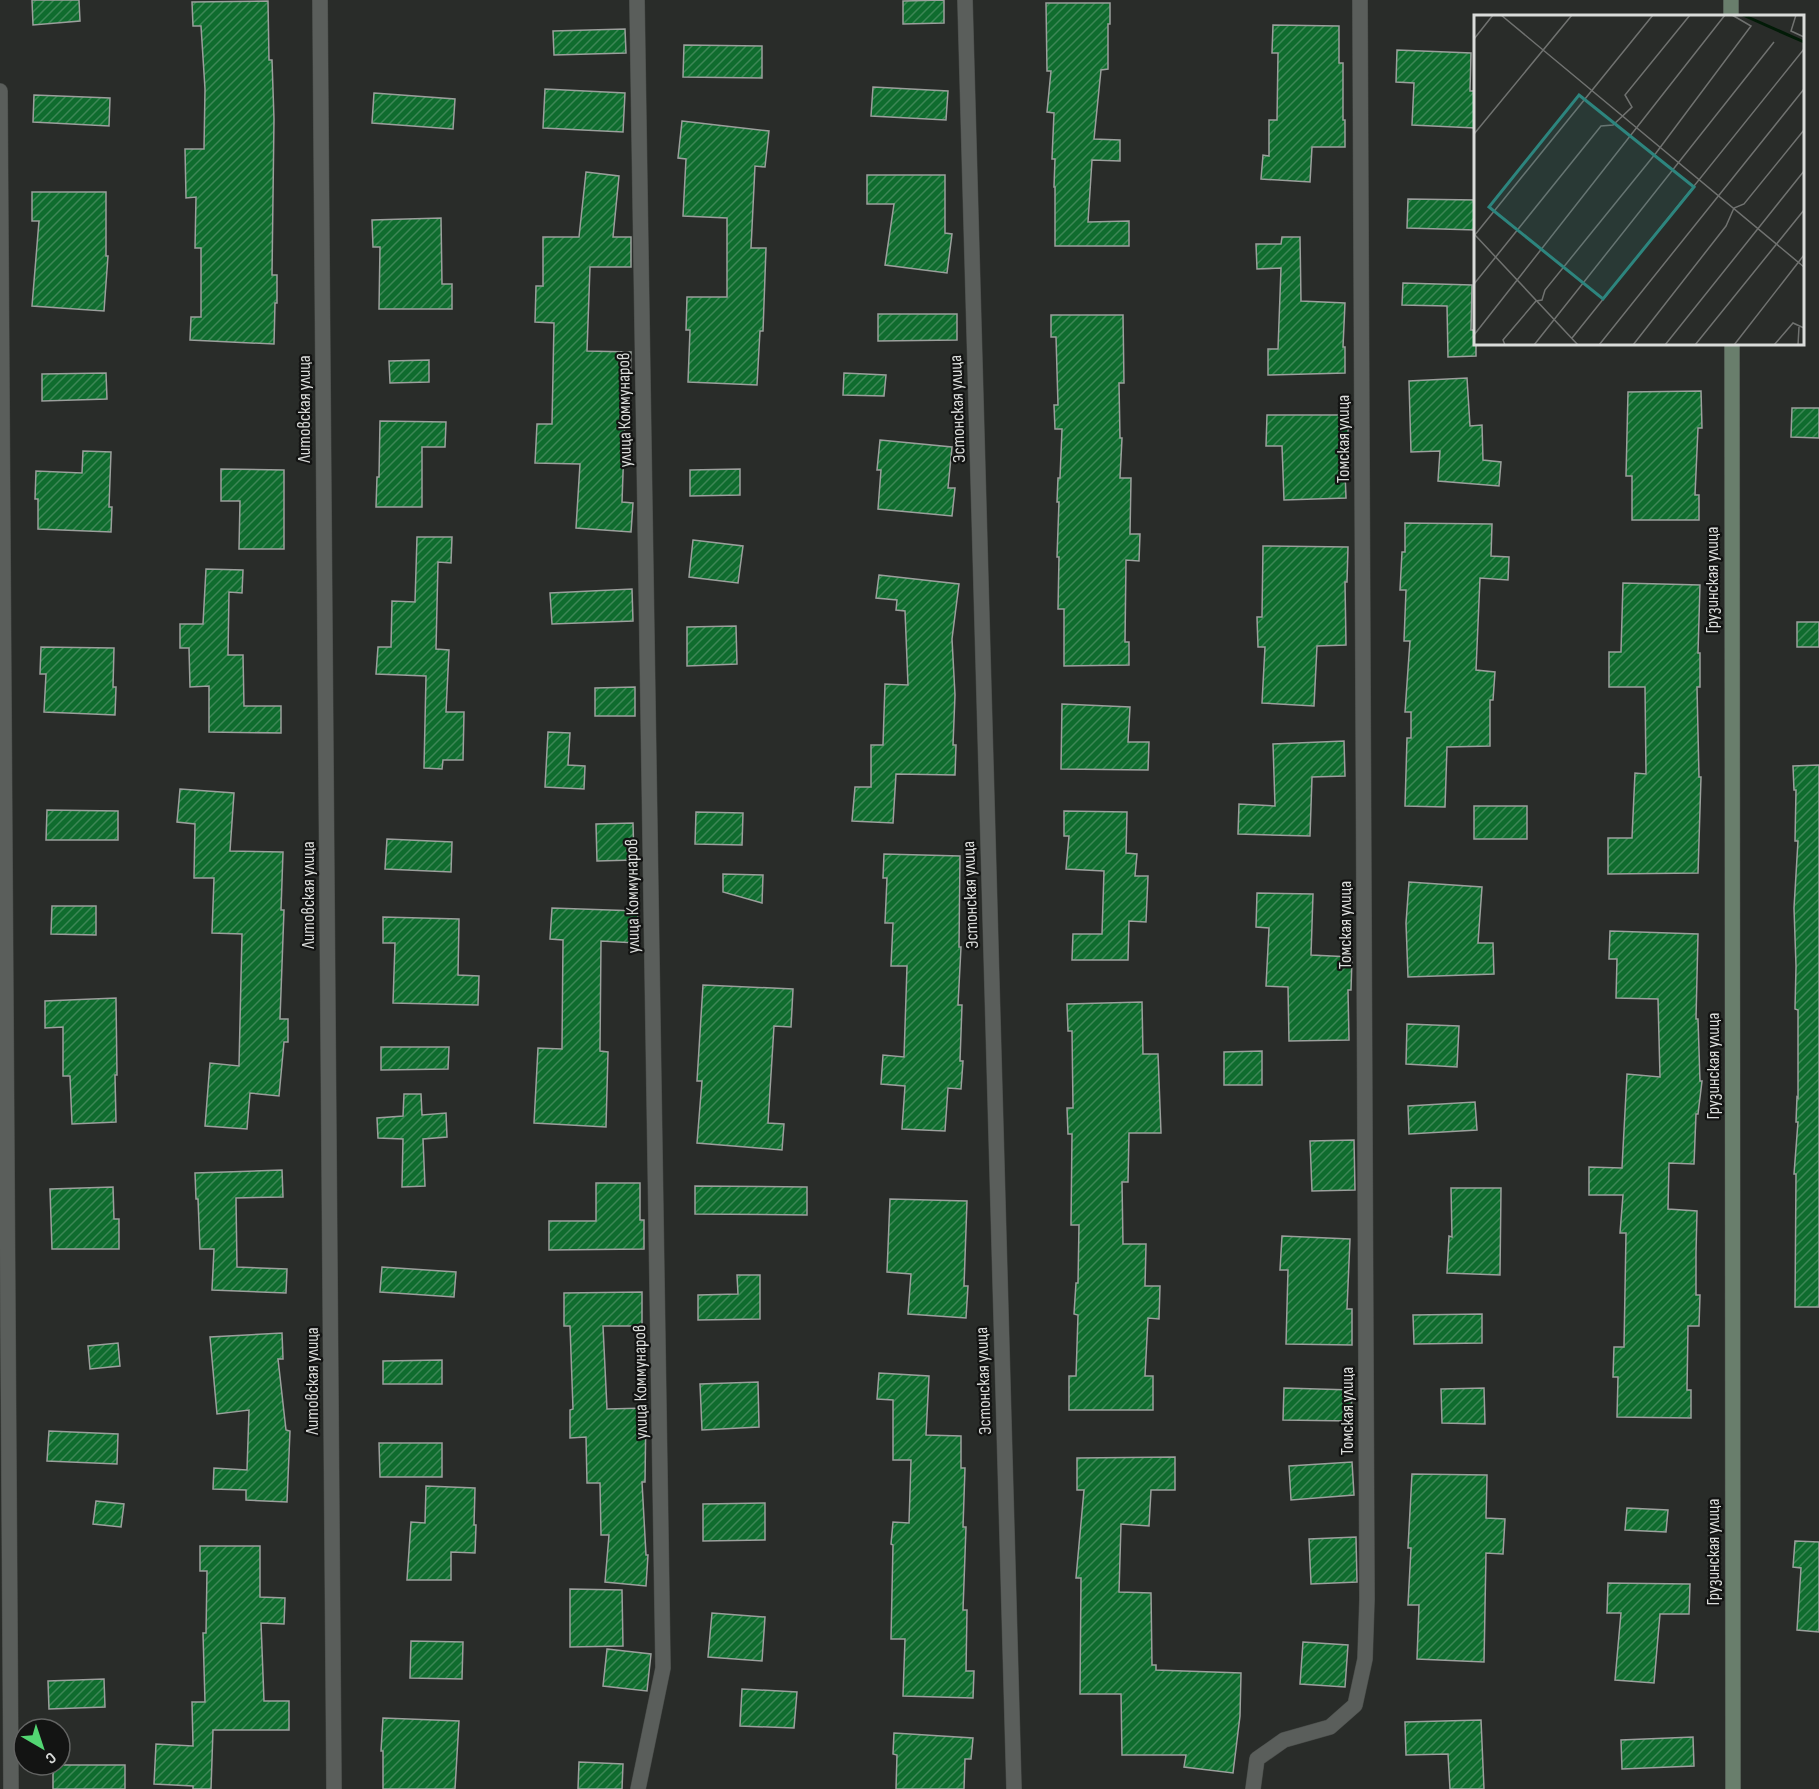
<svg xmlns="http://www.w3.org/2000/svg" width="1819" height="1789" viewBox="0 0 1819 1789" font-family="'Sofia Sans Condensed',sans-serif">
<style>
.building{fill:url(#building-hatch);stroke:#9b9f9c;stroke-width:1.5}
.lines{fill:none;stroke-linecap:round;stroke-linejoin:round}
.street-casing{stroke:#464946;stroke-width:16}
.secondary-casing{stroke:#464946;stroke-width:16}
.street{stroke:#5a5e5b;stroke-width:15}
.secondary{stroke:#697e6c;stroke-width:15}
.labels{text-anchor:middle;stroke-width:4.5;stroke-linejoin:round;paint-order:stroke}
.street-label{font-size:18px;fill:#dadcda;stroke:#131413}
.inset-river{fill:none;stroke:#021b07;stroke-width:3}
.inset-road{fill:none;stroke:#707270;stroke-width:1.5}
.view{fill:#2d857e;fill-opacity:0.15;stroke:#2d857e;stroke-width:3}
.inset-edge{fill:none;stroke:#dadcda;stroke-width:3}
</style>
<defs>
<pattern id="building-hatch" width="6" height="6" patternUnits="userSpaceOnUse" patternTransform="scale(1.5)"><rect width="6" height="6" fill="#0f6c2e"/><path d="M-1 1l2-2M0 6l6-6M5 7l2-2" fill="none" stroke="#3d8756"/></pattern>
</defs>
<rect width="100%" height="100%" fill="#292c29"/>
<!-- building -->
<g class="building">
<path d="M32,0H79L80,21L33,25Z"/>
<path d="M944,0V23L903,24V1Z"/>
<path d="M268,1L269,60H272L274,119L272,275H277V303H275L274,344L190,340L191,317H201V248H195L196,197L186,198L185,149H204L205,89L201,26H193L192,2Z"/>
<path d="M1046,3H1110V24H1108V69L1101,70L1094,139L1120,140V161L1092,160L1088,222L1129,221V246H1055V187H1054L1055,159H1052L1054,113L1047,112L1051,71H1047Z"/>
<path d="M1273,25L1339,26V63H1343V120H1345V147H1312L1310,182L1261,179L1263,155L1269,156V120H1277L1278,53H1272Z"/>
<path d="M625,29L626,53L554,55L553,31Z"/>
<path d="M684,45L762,46V78L683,77Z"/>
<path d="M1397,50L1471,53L1470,91H1476L1475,128L1412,125L1414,83L1396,82Z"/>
<path d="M873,87L948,91L946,120L871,116Z"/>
<path d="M545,89L625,93L623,132L543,128Z"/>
<path d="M374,93L455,99L453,129L372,123Z"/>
<path d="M34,95L110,98L109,126L33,122Z"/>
<path d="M682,121L769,131L765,167L755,166L751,248H766L763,331H760L757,385L688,382L690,330H686L687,297H727V218L683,216L686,159L678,158Z"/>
<path d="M586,172L619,176L613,237H631V267H590L587,351L631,352L630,389H626L622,502L633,503L631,532L576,528L580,464L535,463L537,424H552L554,323L535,322L536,286H543V237H579Z"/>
<path d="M867,175H945V233L952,234L947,273L885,265L894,204H867Z"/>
<path d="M32,192H106V256H108L104,311L32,306L39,221H32Z"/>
<path d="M1408,199L1476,200V230L1407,228Z"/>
<path d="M441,218L442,284H452V309H379L380,247H373L372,220Z"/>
<path d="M1282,237H1300L1301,301L1345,303L1343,347H1345V373L1268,375V349H1278L1281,268L1257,269L1256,244H1281Z"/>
<path d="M1403,283L1472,285L1471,330H1476V356L1448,357L1447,306L1402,305Z"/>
<path d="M878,314H957V340L878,341Z"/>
<path d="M1051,315H1123L1124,383H1119L1120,438H1122L1120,478H1131L1130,534H1140L1139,561L1126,560L1125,642H1129V665L1064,666V609H1058L1059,557H1057L1059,502H1057L1058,478H1060L1062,429H1055L1054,405H1058L1056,337H1051Z"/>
<path d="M429,360V382L390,383L389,361Z"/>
<path d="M106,373L107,399L42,401V374Z"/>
<path d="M844,373L886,375L884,396L843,395Z"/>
<path d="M1467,378L1470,426L1482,425L1483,460L1501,462L1499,486L1438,481L1440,451L1411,452L1409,381Z"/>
<path d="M1701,391L1702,428H1698L1695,495H1699V520H1632V476H1626L1628,392Z"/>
<path d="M1792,408H1819V438L1791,437Z"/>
<path d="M1267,415H1348V446H1344L1346,498L1284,500L1282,446H1266Z"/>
<path d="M380,421L446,422L445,447H422V507H376L377,477H379Z"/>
<path d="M880,440L952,447L948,488H955L952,516L878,509L881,470H877Z"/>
<path d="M83,451L111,452L109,507H112L111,532L38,529V499H35L36,471L82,473Z"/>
<path d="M221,469L284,470V549H239L240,501H221Z"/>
<path d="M740,469V495L690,496V470Z"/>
<path d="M1405,523L1492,524L1491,556L1509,557L1508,580L1480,578L1476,670L1495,672L1493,700H1490V746L1447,747L1445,807L1405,806L1407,738H1411V712H1405L1410,641H1404L1406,590H1400L1402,552H1405Z"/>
<path d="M417,537H452L451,563L438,562L436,649L449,650L446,712H464L463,760H443L442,769L424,768L426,676L376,674L378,647H391L392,601L415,602Z"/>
<path d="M693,540L743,546L738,583L689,577Z"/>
<path d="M1263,546L1348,547L1347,582H1345L1346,645L1317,646L1314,706L1262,703L1265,647H1258L1257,617H1262Z"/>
<path d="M206,569L243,570L242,593L229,592L228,655H243L244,706H281V733L209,732V686L190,687L189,648H180V624H203Z"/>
<path d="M879,575L959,584L952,639L955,695L953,745H956L955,775L896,774L893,823L852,821L855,787H871V745H883L885,684L908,685L905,611L896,610L897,600L876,598Z"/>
<path d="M1623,583L1700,585L1698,653H1700V687H1697L1699,777H1701L1698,873L1608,874V838H1632L1635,773L1646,774L1645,687H1609V652H1621Z"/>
<path d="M632,589L633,621L552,624L550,593Z"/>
<rect x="1797" y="622" width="22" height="25"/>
<path d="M736,626L737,664L687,666V627Z"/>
<path d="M41,647L114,648L113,687H116L115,715L44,712L46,674H40Z"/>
<path d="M635,687V716H595V688Z"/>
<path d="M1062,704L1130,707L1128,742H1149L1148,770L1061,769Z"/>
<path d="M548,732L570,733L568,765L585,766L584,789L545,787Z"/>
<path d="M1344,741L1345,776L1312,777L1310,836L1238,834L1239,804L1275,806L1273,744Z"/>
<path d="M1819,765V1307H1795L1796,1174H1794L1798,1122H1796L1797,1097L1798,1098V1010L1795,1009L1796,966L1794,908L1798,841H1795L1796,790H1794L1793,766Z"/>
<path d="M180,789L234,793L230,851L283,852L281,910H284L280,1019H288V1042H284L279,1096L250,1093L247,1129L205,1126L210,1063L239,1066L242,934L212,933L214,878H194L195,824L177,822Z"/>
<rect x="1474" y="806" width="53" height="33"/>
<path d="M47,810L118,811V840H46Z"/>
<path d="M1064,811L1127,812L1126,853L1137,854L1135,876H1148L1146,922L1129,921L1128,960H1072L1073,934H1102L1104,871L1066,869L1069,836H1064Z"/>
<path d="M696,812L743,813L742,845L695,844Z"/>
<path d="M633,823L634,860L597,861L596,824Z"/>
<path d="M387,839L452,842L451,872L385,869Z"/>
<path d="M884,854L960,856L959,947H961L958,1005H962L960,1061H963L961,1089L948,1088L945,1131L902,1129L905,1086L881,1084L883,1055L904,1057L907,966H891L893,923H885L887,878H883Z"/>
<path d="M723,874L763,875L762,903L723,892Z"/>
<path d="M1409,882L1482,887L1478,943H1493L1494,974L1408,977L1406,923Z"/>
<path d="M1257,893L1313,894L1311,955L1352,957L1351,990H1348L1349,1040L1289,1041L1288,987L1266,986L1269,928L1256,927Z"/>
<path d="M52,906H96V935L51,934Z"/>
<path d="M552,908L638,911L636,943L601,941L600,1051L608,1052L606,1127L534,1123L538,1048L562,1049L563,940L550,939Z"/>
<path d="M383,917L459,919L458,975L479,976L478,1005L393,1003L395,943H383Z"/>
<path d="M1610,931L1698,934L1696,1019H1698L1700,1081H1702L1698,1114H1696L1694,1164L1669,1163L1668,1209L1697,1211L1696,1253V1295H1700L1699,1326H1688L1687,1390H1691V1418L1617,1417L1618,1377H1613L1614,1347H1624L1626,1233H1620L1623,1195H1589V1167L1622,1168L1627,1074L1660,1077L1658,999L1616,998L1617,959H1609Z"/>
<path d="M703,985L793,989L791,1027L774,1026L768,1123L784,1124L782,1150L697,1143L702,1081H697Z"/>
<path d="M116,998L117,1075H115L116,1122L72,1124L70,1076H63V1027L45,1028V1001Z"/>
<path d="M1142,1002L1143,1054H1158L1161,1133H1129L1128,1182H1122L1123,1244H1146L1145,1286H1160L1159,1319L1148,1318L1145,1376H1153V1410H1069V1376H1076L1078,1315L1074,1314L1076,1283H1078L1079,1225H1071L1072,1134H1068L1067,1108H1073L1072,1031H1068L1067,1004Z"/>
<path d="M1407,1024L1459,1026L1457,1067L1406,1064Z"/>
<path d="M381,1047H449L448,1069L381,1070Z"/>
<path d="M1262,1051V1085H1224V1052Z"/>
<path d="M404,1094H421L422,1115L446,1113L447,1137L423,1139L425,1186L402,1187L403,1139L378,1138L377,1118L403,1116Z"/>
<path d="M1475,1102L1477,1130L1409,1134L1408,1106Z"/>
<path d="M1354,1140L1355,1190L1312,1191L1310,1141Z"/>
<path d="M282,1170L283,1197L236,1198L237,1267L287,1269L286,1293L212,1290L214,1249H200L198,1199H196L195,1173Z"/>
<path d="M596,1183H640V1220H644V1249L549,1250V1221H596Z"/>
<path d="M695,1186L807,1187V1215L695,1214Z"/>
<path d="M113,1187L114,1219H119V1249H52L50,1189Z"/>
<path d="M1451,1188H1501L1500,1275L1447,1273L1449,1236L1452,1237Z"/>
<path d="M890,1199L967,1201L964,1286H968L966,1318L908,1314L911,1274L887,1272Z"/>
<path d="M1282,1236L1350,1239L1347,1309H1352V1345L1286,1344L1288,1270H1280Z"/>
<path d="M382,1267L456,1272L454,1297L380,1292Z"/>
<path d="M737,1275H760V1319L698,1320V1295L738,1294Z"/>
<path d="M642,1292V1326H603L607,1409L646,1408L645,1482H642L646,1555H648L646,1586L605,1582L609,1535H601L600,1483H587L586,1437L570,1438V1410L573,1409L570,1326H564V1293Z"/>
<path d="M1482,1314V1343L1414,1344L1413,1315Z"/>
<path d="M282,1333L283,1359H278L286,1430L290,1431L287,1502L246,1500V1490L213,1489L214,1468L247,1470L249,1410L217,1414L210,1337Z"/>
<path d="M118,1343L120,1366L90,1369L88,1346Z"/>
<path d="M442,1360V1384H383V1361Z"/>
<path d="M879,1373L929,1376L926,1435L961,1436V1468H965L963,1527H966L963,1610H967L966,1671H974L973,1698L903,1696L905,1639H891L893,1545L891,1544L893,1522L909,1523L911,1460H893V1400L877,1399Z"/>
<path d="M758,1382L759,1427L702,1430L700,1384Z"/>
<path d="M1284,1388L1352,1390L1351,1421L1283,1420Z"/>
<path d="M1484,1388L1485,1424L1442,1423L1441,1389Z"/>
<path d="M49,1431L118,1434L117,1464L47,1461Z"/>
<path d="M379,1443H442V1477H380Z"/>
<path d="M1175,1457V1490H1151L1149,1526L1121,1524L1119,1592L1151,1593L1152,1665H1156V1670L1241,1673L1240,1716L1233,1773L1184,1767L1186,1755H1122L1121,1694H1080L1081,1578H1076L1084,1490H1077V1458Z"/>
<path d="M1352,1462L1354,1495L1291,1500L1289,1466Z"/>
<path d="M1412,1474L1487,1475L1486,1518L1505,1519L1503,1554L1486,1553L1484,1662L1417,1659L1419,1605H1408L1411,1548H1408Z"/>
<path d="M426,1486L475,1488L474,1525H476L475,1553L451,1552V1580H407L411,1522L425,1523Z"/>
<path d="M96,1501L124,1504L121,1527L93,1524Z"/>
<path d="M765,1503V1540L703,1541V1504Z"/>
<path d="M1627,1508L1668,1510L1666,1532L1625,1530Z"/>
<path d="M1356,1537L1357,1582L1311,1584L1309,1539Z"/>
<path d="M1795,1541L1819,1542V1632L1797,1630L1801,1568L1793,1567Z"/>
<path d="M200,1546H260V1597L285,1598L284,1624L261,1623L264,1701H289V1730H213L211,1789H193V1786L154,1784L156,1744L193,1746L192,1702H205L203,1633H206L207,1571H200Z"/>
<path d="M1608,1583L1690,1584L1689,1614H1660L1654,1683L1615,1680L1621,1613H1607Z"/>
<path d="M570,1589L622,1590L623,1646L570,1647Z"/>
<path d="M712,1613L765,1617L762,1661L708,1657Z"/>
<path d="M411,1641L463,1642L462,1679L410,1678Z"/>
<path d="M1303,1642L1348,1645L1345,1687L1300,1684Z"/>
<path d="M607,1649L651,1654L647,1691L603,1686Z"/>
<path d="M104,1679L105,1707L49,1709L48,1681Z"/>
<path d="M742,1689L797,1692L794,1728L740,1726Z"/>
<path d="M383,1718L459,1721L455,1789H383V1751H381Z"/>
<path d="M1481,1720L1484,1789H1450L1448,1754L1406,1755L1405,1722Z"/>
<path d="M894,1733L973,1738L971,1759H965L964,1789H896L897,1755L893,1754Z"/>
<path d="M1693,1737L1694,1766L1622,1769L1621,1740Z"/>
<path d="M579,1762L623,1764L622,1789H578Z"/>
<rect x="53" y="1765" width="72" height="24"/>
</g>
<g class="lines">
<!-- street casing -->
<g class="street-casing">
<g id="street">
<path d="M320,0L334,1789"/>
<path d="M637,0L663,1668L638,1789"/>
<path d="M965,0L1014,1789"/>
<path d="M0,91L11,1789"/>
<path d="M1253,1789L1257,1759L1284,1740L1330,1727L1355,1705L1365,1659L1367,1599L1360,0"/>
</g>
</g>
<!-- secondary casing -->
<g class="secondary-casing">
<g id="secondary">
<path d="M1731,0V16"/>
<path d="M1732,344L1733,1789"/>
</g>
</g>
<!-- street -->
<use href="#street" class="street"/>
<!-- secondary -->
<use href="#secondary" class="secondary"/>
</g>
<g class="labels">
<!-- street labels -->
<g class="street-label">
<text transform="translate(304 409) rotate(-90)" y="6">Литовская улица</text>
<text transform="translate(957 409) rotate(-92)" y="6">Эстонская улица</text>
<text transform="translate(624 410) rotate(-91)" y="6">улица Коммунаров</text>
<text transform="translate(1343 439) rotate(-90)" y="6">Томская улица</text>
<text transform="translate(1712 580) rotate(-90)" y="6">Грузинская улица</text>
<text transform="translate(308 895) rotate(-90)" y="6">Литовская улица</text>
<text transform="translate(970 895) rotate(-92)" y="6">Эстонская улица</text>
<text transform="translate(632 896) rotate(-91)" y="6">улица Коммунаров</text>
<text transform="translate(1345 925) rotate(-90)" y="6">Томская улица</text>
<text transform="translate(1713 1066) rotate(-90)" y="6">Грузинская улица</text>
<text transform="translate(312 1381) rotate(-90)" y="6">Литовская улица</text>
<text transform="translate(983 1381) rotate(-92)" y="6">Эстонская улица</text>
<text transform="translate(640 1382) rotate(-91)" y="6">улица Коммунаров</text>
<text transform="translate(1347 1411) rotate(-90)" y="6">Томская улица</text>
<text transform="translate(1713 1552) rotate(-90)" y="6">Грузинская улица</text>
</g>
</g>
<!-- overview -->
<g transform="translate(1474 15)">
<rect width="330" height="330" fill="#292c29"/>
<path class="inset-river" d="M269,0L330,27"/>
<path class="inset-road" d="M27,0L330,252M322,0L317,16L330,22M0,24L19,0M0,119L98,0M1,220L104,330M0,221L179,0M0,269L127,111L139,110L158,92L151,80L216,0M0,320L251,0M98,323L330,34M31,330L29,325L62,286L68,285L71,275L182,138L277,11L258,0M60,330L300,27M125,330L330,74M159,330L252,211L260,193L270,189L330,115M191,330L330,156M221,330L330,195M260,330L330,240M300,330L319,308L330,313M324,330L325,312"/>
<path class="view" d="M105,80L220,172L129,284L15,192Z"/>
<rect width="330" height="330" class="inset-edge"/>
</g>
<!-- north arrow -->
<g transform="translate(42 1747) rotate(141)"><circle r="28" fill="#131413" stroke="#636463" stroke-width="1.5"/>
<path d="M0-4.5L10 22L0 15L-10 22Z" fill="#53d673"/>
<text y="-9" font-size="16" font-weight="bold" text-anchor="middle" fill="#dadcda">С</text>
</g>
</svg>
